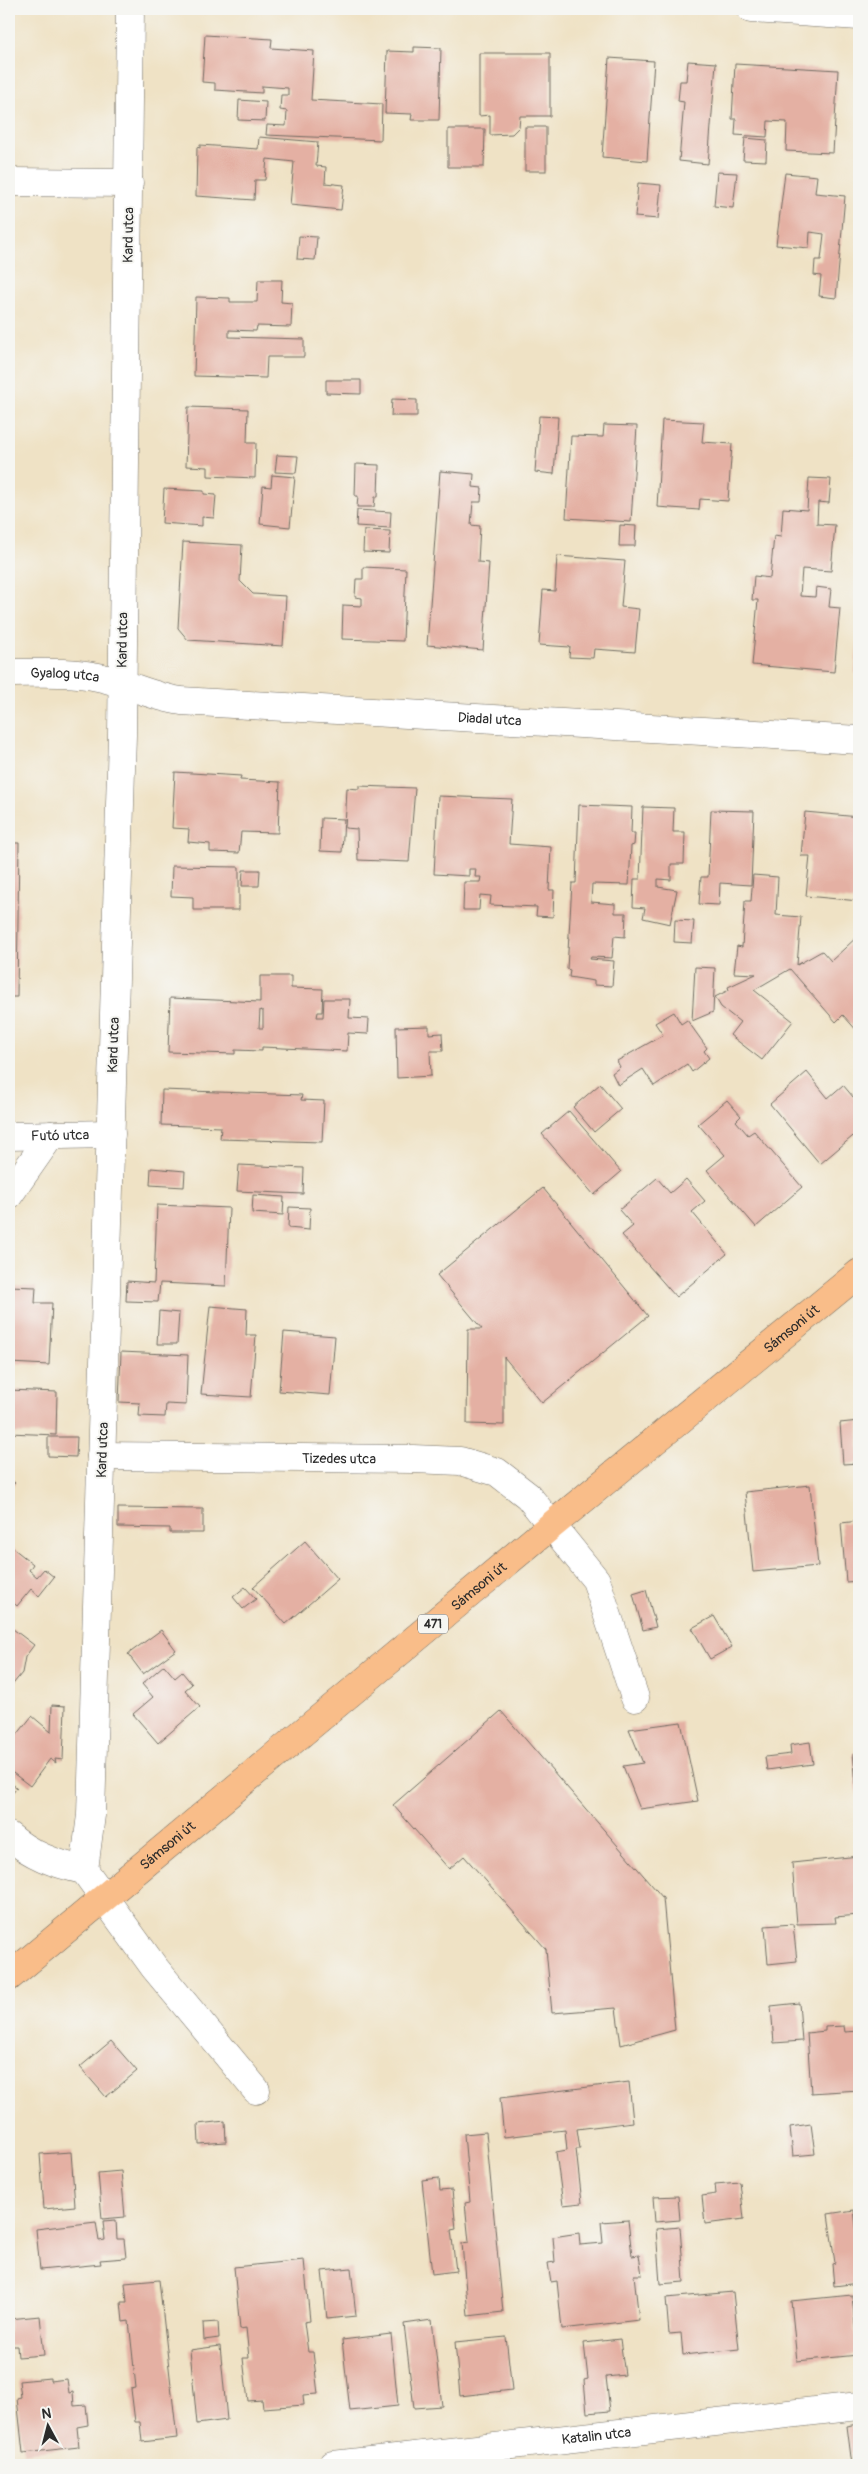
<svg xmlns="http://www.w3.org/2000/svg" width="868" height="2474" viewBox="0 0 868 2474" font-family="Pangolin,sans-serif">
<style>
.building{fill:#e4b0a3;fill-rule:evenodd}
.lines{fill:none;stroke-linecap:round;stroke-linejoin:round}
.minor-casing{stroke:#706b61;stroke-width:29}
.major-casing{stroke:#706b61;stroke-width:29}
.minor{stroke:#fff;stroke-width:28}
.major{stroke:#f9bd89;stroke-width:28}
.labels{text-anchor:middle;stroke-width:4;stroke-linejoin:round;paint-order:stroke}
.shield{fill:#f6f6f2;stroke:#686867;stroke-width:1}
.shield-label{font-size:12px;font-weight:bold;fill:#2b2b2b}
.street-label{font-size:14px;fill:#2b2b2b;stroke:#f6f6f2}
</style>
<rect width="100%" height="100%" fill="#f6f6f2"/>
<filter id="ink" filterUnits="userSpaceOnUse"><feTurbulence type="fractalNoise" baseFrequency=".02" numOctaves="2"/><feDisplacementMap in="SourceGraphic" scale="10" xChannelSelector="R" yChannelSelector="G"/><feConvolveMatrix kernelMatrix="1 2 1 2 8 2 1 2 1" color-interpolation-filters="sRGB"/></filter>
<filter id="wash" filterUnits="userSpaceOnUse"><feTurbulence type="fractalNoise" baseFrequency=".0096" numOctaves="4" result="noise"/><feDisplacementMap in="SourceGraphic" scale="20" xChannelSelector="R" yChannelSelector="G"/><feGaussianBlur stdDeviation="1.12" result="paint"/><feColorMatrix in="noise" values="0 0 0 0 0 0 0 0 0 0 0 0 0 0 0 0 0 1.4 0 .05"/><feComposite in="paint" operator="in"/></filter>
<g filter="url(#wash)">
<rect width="100%" height="100%" fill="#efe2c5"/>
<g id="blocks">
<!-- building -->
<g class="building">
<path d="M205,35L272,39L271,48L314,51L311,100L382,104L381,140L266,135L267,125L286,126L287,111L280,110L281,95H288V88L262,86V93L215,90V83L202,82Z"/>
<path d="M414,47L441,48L439,120H411L412,114L385,113L387,51L414,52Z"/>
<path d="M479,53H550V116H520L519,127L512,134L490,135V115L479,116Z"/>
<path d="M609,58L654,61L647,161L602,157Z"/>
<path d="M688,61L716,63L708,164L679,161L684,102L678,101L680,81H686Z"/>
<path d="M735,64L838,70L833,153L786,151L787,122L768,121L767,137L735,135L736,119H732Z"/>
<path d="M239,100L266,102L265,121L238,120Z"/>
<rect x="525" y="127" width="21" height="44"/>
<path d="M448,129H485L484,167H448Z"/>
<path d="M259,137L318,142L316,166L326,167L325,183L344,185L341,210L290,205L294,162L267,159L265,180H255L254,200L196,196L197,147L200,148V145L258,149Z"/>
<path d="M745,138L767,140L766,161L743,160Z"/>
<path d="M717,172L737,173L733,208L714,206Z"/>
<path d="M785,173L817,176L815,193L845,196L836,298L819,296L821,276L814,275L815,260H821L824,234L810,232L809,248L776,245Z"/>
<path d="M638,183L661,185L658,219L635,217Z"/>
<path d="M299,236L317,237L315,260L297,259Z"/>
<path d="M258,280H282L281,302L292,303L291,327L257,326L256,331L229,330V337L304,339V357H267L266,378L194,376L196,297L230,298V302H257Z"/>
<path d="M326,380H361V394L326,393Z"/>
<path d="M392,399L417,400V416H391Z"/>
<path d="M188,407L248,409L247,443H256L255,478L208,476V467L186,466Z"/>
<path d="M539,416L558,417L554,474L535,472Z"/>
<path d="M662,420L704,422L702,442L732,444L728,501L700,499L699,510L657,507Z"/>
<path d="M604,425L637,426L631,522L566,518L571,436L603,437Z"/>
<path d="M277,455L298,456L296,473L275,472Z"/>
<path d="M356,464L379,465L378,497H375L374,507H357L358,496H355Z"/>
<path d="M440,471L474,474L473,487L482,488L481,502H473L471,525L480,526L478,562L489,563L483,650L427,645Z"/>
<path d="M272,475L295,477L290,527L260,524L263,486L271,487Z"/>
<path d="M809,478L831,479L829,503L818,502L817,524L835,525L831,571L802,569L800,596L815,597L816,587L831,589L829,607L840,608L834,672L752,665L758,600H752L754,576L770,578L774,536L781,537L783,508L807,510Z"/>
<path d="M164,489L204,491V494L216,495L214,518L202,517V526L162,523Z"/>
<path d="M357,510L391,512L390,528L356,526Z"/>
<path d="M620,525L636,526L635,546H619Z"/>
<path d="M364,530L390,531L389,553L363,552Z"/>
<path d="M183,542L242,545L240,581L253,594L286,596L283,646L188,640L178,628Z"/>
<path d="M557,556L625,561L621,607L639,609L635,652L594,649L593,658L569,657L570,647L539,645L543,590L555,591Z"/>
<path d="M363,567L406,569L403,641L342,639L343,605L362,606V598L355,597L356,579H363Z"/>
<path d="M858,635H859V674L855,673Z"/>
<path d="M175,772L241,776L240,780L280,782L278,833L241,832L239,853L210,852V844L188,842L189,829L172,828Z"/>
<path d="M359,786L415,788L409,862L358,860L357,829L345,828L347,788L359,789Z"/>
<path d="M438,796L512,799L509,844L551,847L549,890H554L553,917L536,916L537,907L490,905L491,896L480,895L479,910H463L464,882H480L481,877H475L476,869H469V876L434,874Z"/>
<path d="M579,805L632,807L631,833H635L634,845L631,846L629,885L592,884L591,902L615,904V913H626L625,937L614,936L612,958L591,957L590,959L614,961L612,986L594,985V981L569,977L570,970L567,969L572,883H576Z"/>
<path d="M643,807L674,808L673,832H685L684,864H671V880L658,879V887L677,890L670,924L643,918L645,908L633,907L634,879H640Z"/>
<path d="M711,810L754,811L751,885L720,883L719,905L699,904L701,877H708Z"/>
<path d="M805,812L859,817V901L806,896L810,856H801Z"/>
<path d="M321,818L344,819L342,852L320,851Z"/>
<path d="M9,843H19L17,997H9Z"/>
<path d="M172,866L239,867V910H193V897L171,896Z"/>
<path d="M243,870H260L259,886H242Z"/>
<path d="M753,875L778,877L776,915L801,917L797,965L822,951L831,961L859,935V1033L843,1015L836,1022L790,969L754,990L793,1021L762,1060L730,1035L740,1022L721,1007L715,997L729,990L728,987L756,974L734,973L737,946L742,947L745,901H751Z"/>
<path d="M675,920L694,921L692,943L674,942Z"/>
<path d="M695,967L715,968L713,1012L692,1021Z"/>
<path d="M260,976H291V988L323,989L322,1012H318L317,1017H323L324,999H350L349,1018L369,1019L368,1034L348,1033L347,1051L262,1047V1051L235,1050V1054L168,1052L170,998L260,1002ZM260,1010L263,1011V1028H259Z"/>
<path d="M674,1012L681,1024L687,1020L707,1048L704,1051L709,1058L692,1072L687,1064L654,1086L643,1069L618,1085L612,1073L620,1067L617,1061L663,1035L655,1023Z"/>
<path d="M429,1026V1034L442,1033L443,1051H430L431,1076L397,1078L396,1027Z"/>
<path d="M807,1072L828,1098L843,1085L859,1104V1131L820,1164L770,1104Z"/>
<path d="M600,1084L621,1109L594,1132L573,1107Z"/>
<path d="M162,1090L302,1095L301,1100L324,1101L322,1142L220,1139L221,1127L161,1125Z"/>
<path d="M727,1100L741,1116L736,1121L748,1135L754,1131L802,1187L756,1227L707,1170L725,1155L698,1124Z"/>
<path d="M569,1111L621,1172L594,1195L542,1134Z"/>
<path d="M239,1165L304,1168L303,1194L237,1191Z"/>
<path d="M151,1168L185,1171L184,1187L150,1185Z"/>
<path d="M657,1178L670,1193L686,1179L705,1201L692,1212L727,1254L676,1297L622,1235L633,1226L619,1210Z"/>
<path d="M543,1188L648,1316L542,1403L504,1357V1425L467,1424L468,1329H482L437,1275Z"/>
<path d="M253,1195L284,1197L283,1215L252,1213Z"/>
<path d="M157,1205L229,1208L226,1286L160,1283L158,1302L126,1301L127,1281L154,1283Z"/>
<path d="M289,1207L310,1208L309,1230L288,1228Z"/>
<path d="M9,1286L36,1287L35,1303H52L49,1365L9,1363Z"/>
<path d="M210,1306L247,1309L246,1335H256L251,1397L201,1394Z"/>
<path d="M159,1311L179,1313L177,1344H157Z"/>
<path d="M284,1332L335,1336L330,1395L279,1391Z"/>
<path d="M121,1352L188,1355L186,1405L166,1404L165,1417L139,1416L140,1403L119,1402Z"/>
<path d="M9,1390L57,1392L56,1435L9,1433Z"/>
<path d="M859,1421V1463L843,1464L840,1423Z"/>
<path d="M48,1437H77L76,1457L48,1456Z"/>
<path d="M9,1477L15,1483L9,1489Z"/>
<path d="M810,1485L818,1566L753,1572L745,1492Z"/>
<path d="M118,1508L203,1509V1533H170V1528L118,1527Z"/>
<path d="M859,1521V1581L846,1582L841,1523Z"/>
<path d="M305,1541L338,1579L286,1624L253,1587Z"/>
<path d="M9,1545L33,1564L29,1570L37,1577L44,1569L54,1577L39,1596L31,1589L17,1606L9,1599Z"/>
<path d="M245,1587L256,1599L243,1609L233,1597Z"/>
<path d="M646,1590L656,1627L643,1630L633,1594Z"/>
<path d="M714,1616L732,1647L710,1659L692,1628Z"/>
<path d="M13,1629L34,1645L25,1657L22,1673L9,1689V1635Z"/>
<path d="M161,1630L176,1650L143,1674L128,1654Z"/>
<path d="M164,1665L175,1678L182,1672L192,1684L185,1690L200,1707L158,1743L133,1714L153,1697L142,1684Z"/>
<path d="M52,1705L65,1706L63,1760L55,1759L56,1763L50,1759L30,1786L9,1770V1729L17,1735L32,1716L51,1732Z"/>
<path d="M501,1711L663,1898L675,2030L621,2045L616,2008L552,2013L546,1949L464,1856L449,1869L393,1805Z"/>
<path d="M681,1722L698,1801L640,1809L623,1766L643,1763L629,1729Z"/>
<path d="M810,1742L813,1764L767,1770L765,1757L791,1754L790,1745Z"/>
<path d="M853,1753H859V1794H857Z"/>
<path d="M9,1781L17,1788L9,1797Z"/>
<path d="M859,1856V1915L835,1917L836,1923L797,1924L792,1863Z"/>
<path d="M793,1924L797,1961L768,1964L765,1926Z"/>
<path d="M799,2003L802,2041L774,2043L771,2006Z"/>
<path d="M844,2026L845,2032L859,2031V2090L811,2093L807,2033L825,2031V2027Z"/>
<path d="M111,2041L137,2071L106,2097L80,2067Z"/>
<path d="M629,2082L633,2122L577,2129L580,2149H576L582,2203L563,2205L556,2152L567,2150L565,2130L504,2137L500,2098Z"/>
<path d="M225,2121L226,2142L199,2144L198,2124Z"/>
<path d="M811,2124L815,2154L793,2156L790,2127Z"/>
<path d="M486,2132L503,2312L468,2316L462,2243L469,2242L465,2203L470,2202L464,2134Z"/>
<path d="M71,2152L75,2206L44,2209L40,2154Z"/>
<path d="M121,2171L125,2217L102,2219L98,2173Z"/>
<path d="M439,2178L440,2191L452,2190L456,2229L451,2230L456,2271L432,2274L422,2180Z"/>
<path d="M740,2182L744,2219L705,2224L702,2196L716,2194L715,2184Z"/>
<path d="M678,2196L680,2220L655,2222L653,2197Z"/>
<path d="M854,2210L859,2250V2260L857,2261L859,2283L834,2286L832,2264L835,2263L828,2214Z"/>
<path d="M116,2220L117,2239H124L126,2258L100,2260L101,2264L40,2270L36,2229L96,2222L99,2241L105,2240L103,2221Z"/>
<path d="M628,2220L632,2256L639,2255L642,2275H634L639,2320L562,2329L557,2281L551,2282L548,2263L555,2262L553,2237L579,2233L580,2245L603,2243L601,2222Z"/>
<path d="M680,2227L684,2282L660,2284L656,2229Z"/>
<path d="M304,2260L310,2321L304,2322L308,2352H313L318,2394L303,2395L304,2405L263,2408L262,2400L248,2401L243,2358H249L246,2328L240,2329L234,2267Z"/>
<path d="M351,2268L356,2316L327,2319L322,2271Z"/>
<path d="M159,2280L177,2438L142,2442L140,2422H135L131,2389L136,2388L129,2321L123,2322L121,2302H127L125,2283Z"/>
<path d="M733,2292L739,2349L683,2355L681,2333L669,2334L666,2298Z"/>
<path d="M852,2295L858,2355L797,2361L791,2301Z"/>
<path d="M40,2316L44,2355L18,2357L17,2346H9V2319Z"/>
<path d="M432,2320L442,2406L414,2408L404,2324Z"/>
<path d="M218,2322L219,2338L204,2340L203,2323Z"/>
<path d="M391,2334L398,2406L350,2411L342,2340Z"/>
<path d="M506,2337L512,2390L460,2396L455,2342Z"/>
<path d="M620,2339L625,2375L606,2377L610,2411L587,2413L584,2380L588,2379L584,2343Z"/>
<path d="M220,2346L227,2420L197,2424L190,2350Z"/>
<path d="M50,2378V2381L67,2379L69,2393L73,2392L74,2406L86,2405L88,2425L77,2427L79,2447L23,2453L17,2398L21,2397L19,2381Z"/>
<path d="M859,2424V2465H852L847,2426Z"/>
</g>
</g>
</g>
<g filter="url(#ink)">
<use href="#blocks" fill-opacity="0" stroke="#706b61" stroke-width="1"/>
<g class="lines">
<!-- minor casing -->
<g class="minor-casing">
<g id="minor">
<path d="M130,9L122,735L91,1815L84,1870L154,1967L256,2090"/>
<path d="M751,9L859,16"/>
<path d="M9,182L129,183"/>
<path id="s1" d="M9,673C39,673 69,671 98,677C127,683 152,697 181,701L859,740"/>
<path id="s2" d="M9,1136L111,1134"/>
<path d="M9,1195L51,1135"/>
<path id="s3" d="M101,1456L413,1459L460,1461L497,1472L528,1496L596,1580L635,1698"/>
<path d="M9,1836C31,1855 55,1864 84,1870"/>
<path id="s4" d="M333,2465L859,2406"/>
</g>
</g>
<!-- major casing -->
<g class="major-casing">
<g id="major">
<path id="s5" d="M9,1977L552,1525L859,1273"/>
</g>
</g>
<!-- minor -->
<use href="#minor" class="minor"/>
<!-- major -->
<use href="#major" class="major"/>
</g>
</g>
<g class="labels">
<!-- shield labels -->
<rect class="shield" x="418" y="1614.5" width="30" height="19" rx="4"/>
<g class="shield-label">
<text x="433" y="1628">471</text>
</g>
<!-- street labels -->
<g class="street-label">
<text transform="translate(128 235) rotate(-89)" y="5">Kard utca</text>
<text transform="translate(122 640) rotate(-89)" y="5">Kard utca</text>
<text dy="5" stroke="none"><textPath href="#s1" startOffset="56">Gyalog utca</textPath></text>
<text dy="5" stroke="none"><textPath href="#s1" startOffset="485">Diadal utca</textPath></text>
<text transform="translate(113 1045) rotate(-88)" y="5">Kard utca</text>
<text dy="5" stroke="none"><textPath href="#s2" startOffset="51">Futó utca</textPath></text>
<text dy="5" stroke="none"><textPath href="#s5" startOffset="1016">Sámsoni út</textPath></text>
<text transform="translate(102 1450) rotate(-88)" y="5">Kard utca</text>
<text dy="5" stroke="none"><textPath href="#s3" startOffset="238">Tizedes utca</textPath></text>
<text dy="5" stroke="none"><textPath href="#s5" startOffset="611">Sámsoni út</textPath></text>
<text dy="5" stroke="none"><textPath href="#s5" startOffset="206">Sámsoni út</textPath></text>
<text dy="5" stroke="none"><textPath href="#s4" startOffset="265">Katalin utca</textPath></text>
</g>
</g>
<!-- margin -->
<rect width="868" height="2474" fill="none" stroke="#f6f6f2" stroke-width="30"/>
<!-- north arrow -->
<g transform="translate(48 2426) rotate(353)" stroke="#f6f6f2" stroke-width="4" paint-order="stroke">
<path d="M0-4L9 19L0 12L-9 19Z" fill="#2b2b2b"/>
<text y="-8" font-size="14" font-weight="bold" text-anchor="middle" fill="#2b2b2b">N</text>
</g>
</svg>
